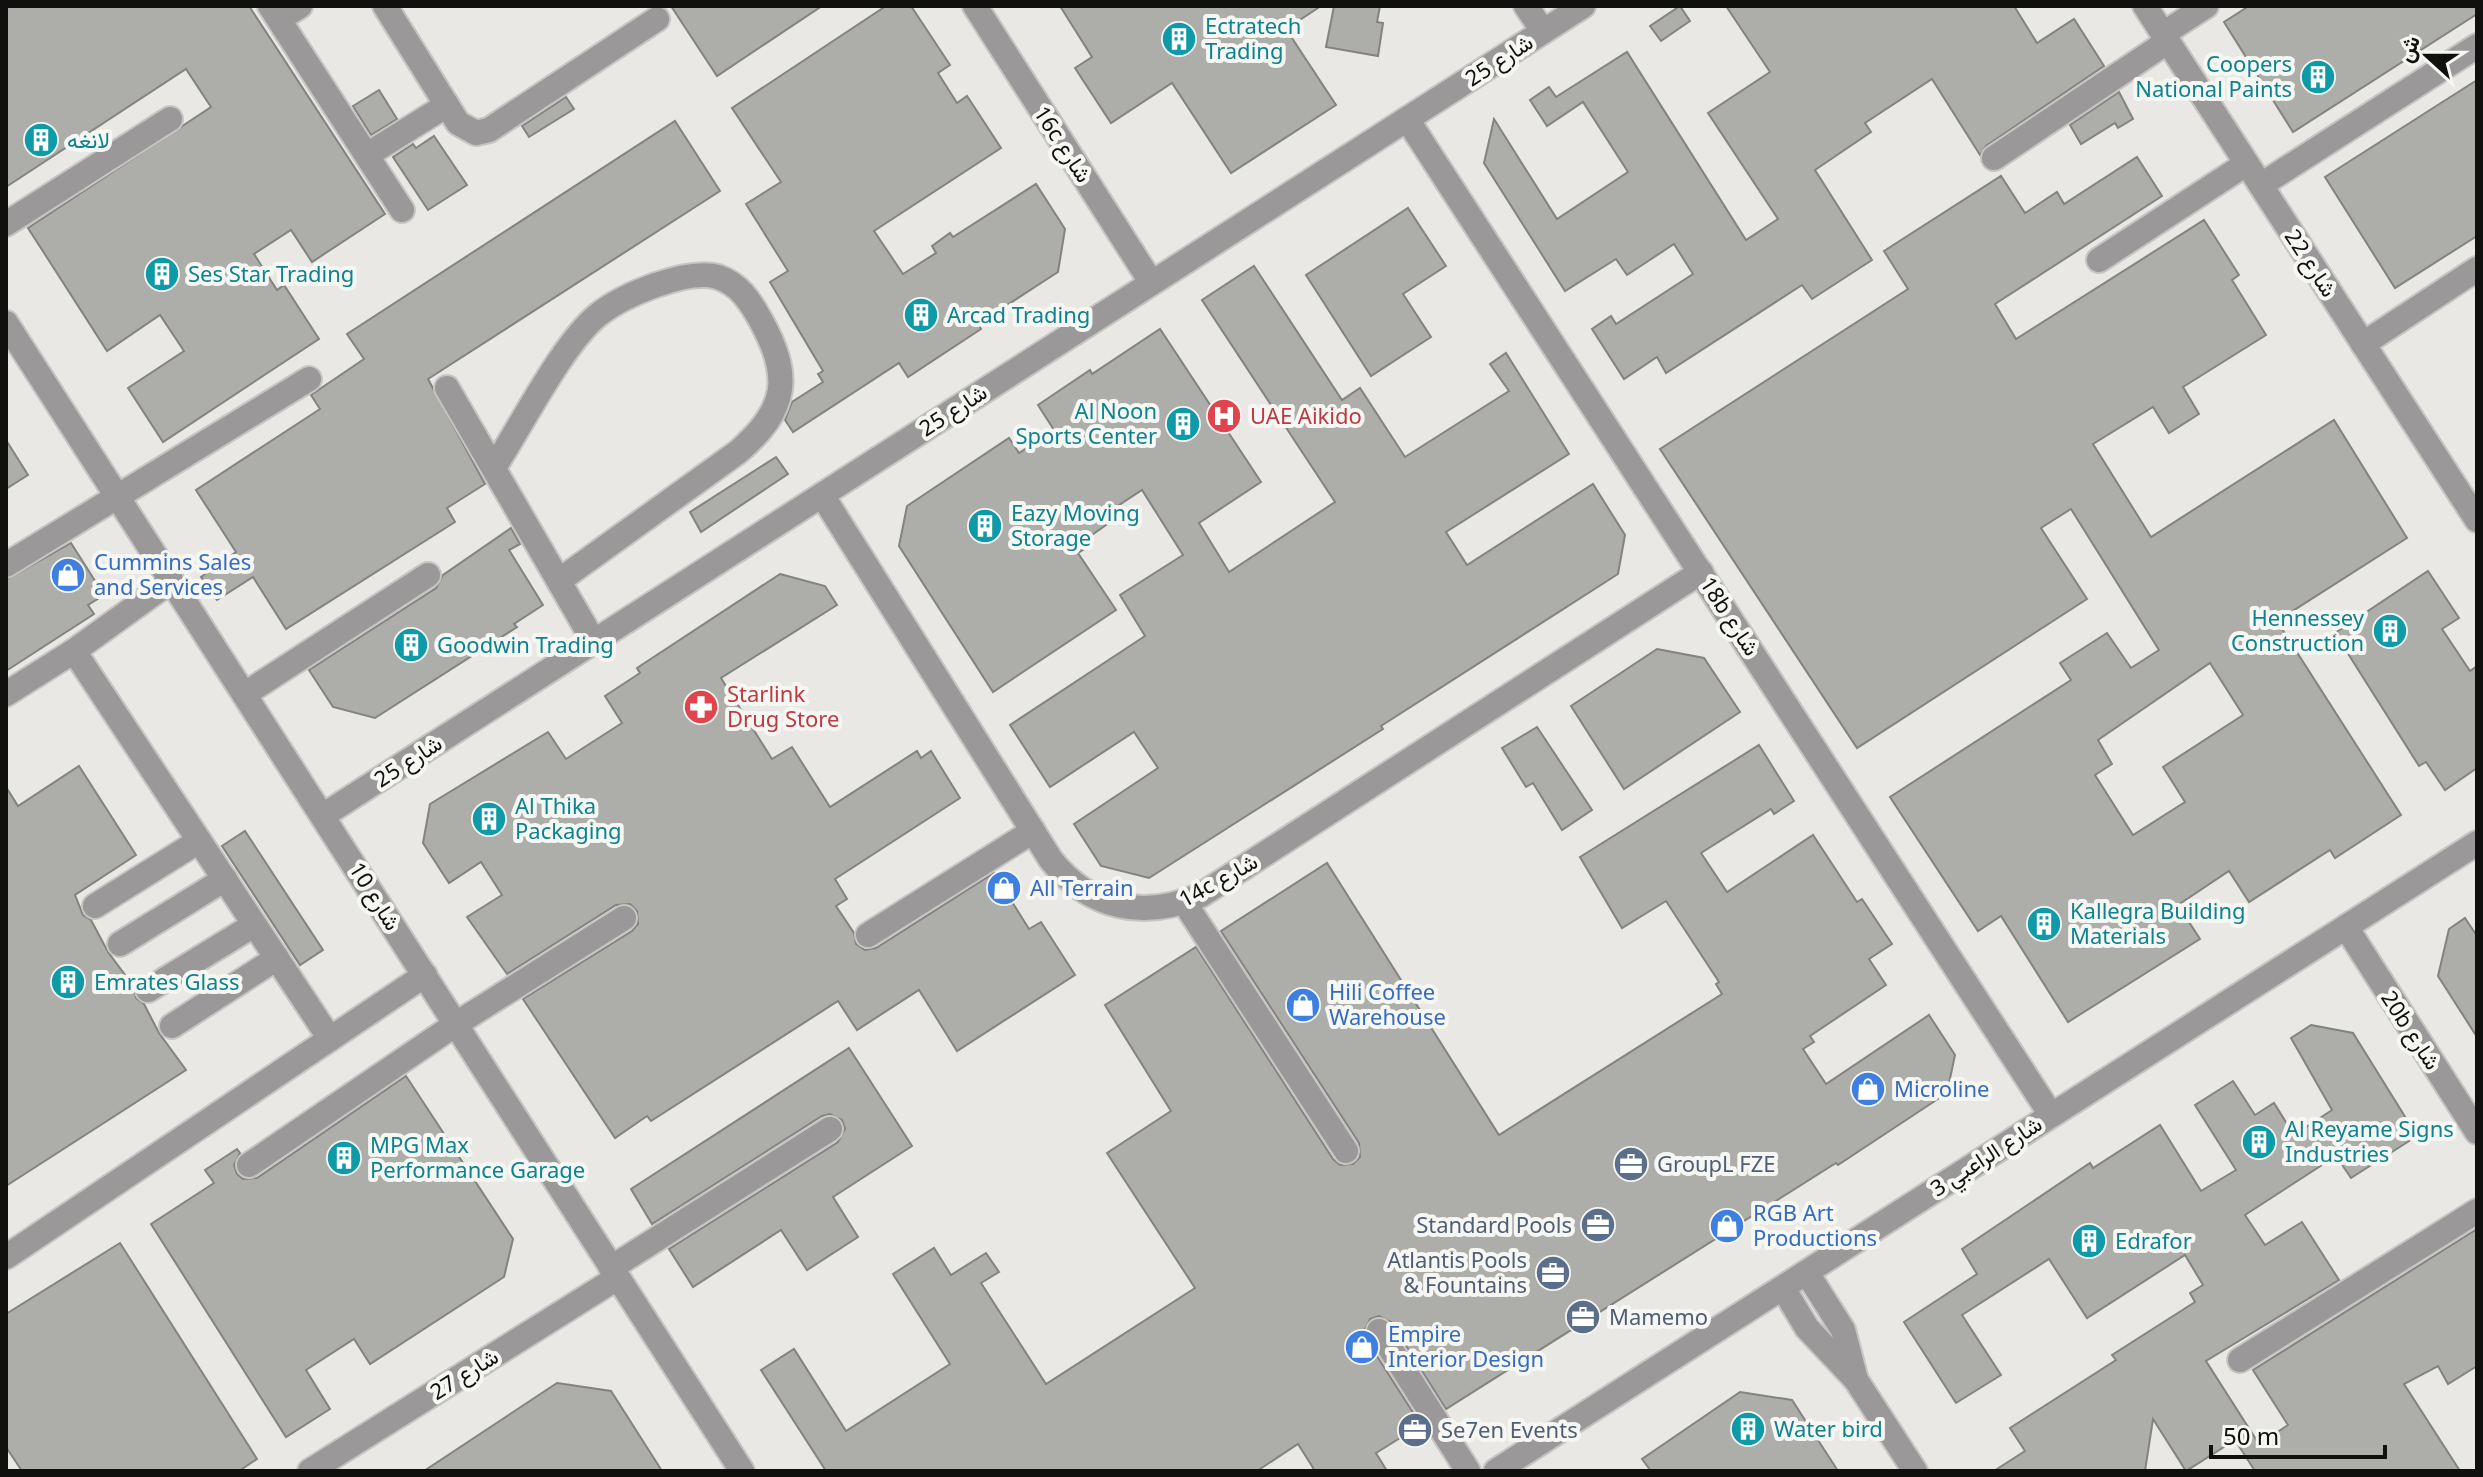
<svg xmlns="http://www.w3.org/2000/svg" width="2483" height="1477" viewBox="0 0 2483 1477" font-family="'Noto Sans',Vazirmatn,sans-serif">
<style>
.building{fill:#adadaa;stroke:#838380;stroke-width:2;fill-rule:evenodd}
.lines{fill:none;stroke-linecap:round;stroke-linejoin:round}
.minor-casing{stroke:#c6c5c3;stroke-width:28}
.minor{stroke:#9a9898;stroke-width:24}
.labels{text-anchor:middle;stroke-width:8;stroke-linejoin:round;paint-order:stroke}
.culture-label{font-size:22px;fill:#0d838f;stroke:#f6f6f3;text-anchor:start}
.street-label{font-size:22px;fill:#10100f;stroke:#f6f6f3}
.health-label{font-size:22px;fill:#be3a42;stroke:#f6f6f3;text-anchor:start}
.shop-label{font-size:22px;fill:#366cbe;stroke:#f6f6f3;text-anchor:start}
.service-label{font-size:22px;fill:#4e5e75;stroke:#f6f6f3;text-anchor:start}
</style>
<rect width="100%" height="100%" fill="#e9e8e5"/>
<!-- building -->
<g class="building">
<path d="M6,6H249L385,214L312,262L291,230L254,254L277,290L284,285L319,339L163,442L128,388L184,351L160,315L107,351L28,228L211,107L186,69L6,187Z"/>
<path d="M671,6H822L717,76Z"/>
<path d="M886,6H911L950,65L938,73L957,103L967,96L1001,148L874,231L903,274L936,253L932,246L950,233L953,237L1036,184L1065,229L1058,272L978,324L981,329L908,377L899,363L793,432L785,420L792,402L823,382L818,374L823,371L770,282L788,271L746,204L781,182L732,108Z"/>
<path d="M1060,6H1321L1286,29L1336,105L1231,173L1172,83L1111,123L1075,68L1092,57Z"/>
<path d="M1334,6H1380L1377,22L1383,23L1378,56L1326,47Z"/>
<path d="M1680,6L1690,21L1661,41L1650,26Z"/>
<path d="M1726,6H2014L2037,43L2074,19L2104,66L1986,146L1980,155L1932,79L1865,123L1871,132L1815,170L1872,260L1812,299L1802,285L1666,373L1657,357L1624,379L1592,329L1611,316L1616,324L1693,274L1674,244L1627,275L1616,259L1565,291L1484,163L1494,119L1557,219L1628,172L1583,102L1547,126L1530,100L1549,87L1556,97L1627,52L1746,240L1778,219L1708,113L1770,72Z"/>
<path d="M2249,6H2477V14L2293,132L2224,22Z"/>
<path d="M2477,80V236L2395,288L2325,177Z"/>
<path d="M379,90L397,119L371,135L353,106Z"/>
<path d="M2119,92L2133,119L2118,128L2115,123L2081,144L2070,125Z"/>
<path d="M566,97L574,109L529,137L522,126Z"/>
<path d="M675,121L720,191L428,379L485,484L447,508L455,522L286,629L253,577L217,600L201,577L236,552L196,490L320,409L311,395L364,359L347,334Z"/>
<path d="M434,136L467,185L428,210L393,157L413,144L416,148Z"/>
<path d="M2137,157L2162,196L1995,304L2016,339L2204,220L2239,275L2232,280L2266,335L2183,387L2199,414L2169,433L2153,407L2093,444L2151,537L2334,420L2407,538L2277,621L2401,815L2335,858L2330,850L2249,902L2229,871L2178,905L2200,939L2068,1022L2001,916L1978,931L1890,797L2071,680L2060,663L2107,633L2131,668L2159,650L2071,509L2041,528L2087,599L1857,748L1660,449L1908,289L1884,251L2001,176L2025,213L2057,192L2064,204ZM2210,663L2243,715L2163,767L2185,802L2133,835L2095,775L2112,764L2098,740Z"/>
<path d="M1408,208L1446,266L1403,294L1431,337L1371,376L1306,275Z"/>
<path d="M1254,266L1342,400L1360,388L1405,457L1509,391L1490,364L1506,353L1569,454L1446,532L1467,565L1593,484L1625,535L1618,574L1381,726L1383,729L1149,878L1101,866L1074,824L1158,768L1134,732L1050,787L1010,725L1145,636L1120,595L1183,555L1142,490L1104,515L1109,523L1079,544L1083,550L1078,553L1116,610L993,692L899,546L907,506L1009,438L1019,453L1054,430L1038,405L1090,370L1092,374L1160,329L1261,482L1199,523L1229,572L1335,502L1202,300Z"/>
<path d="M6,440L28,475L6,489Z"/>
<path d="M776,457L788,474L701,532L690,512Z"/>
<path d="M511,528L520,544L509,550L543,605L514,624L517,627L375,718L333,707L309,670L436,588L443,575Z"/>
<path d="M71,543L104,595L88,605L94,614L6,671V580Z"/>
<path d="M2428,571L2459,618L2442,629L2470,671L2477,666V768L2445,790L2426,762L2419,766L2335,633Z"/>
<path d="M780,574L825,586L837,605L721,678L772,759L792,747L830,807L917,751L921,758L931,751L960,798L835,879L847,899L836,906L854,933L856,944L865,950L876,948L994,873L1029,929L1041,922L1075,975L957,1051L919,990L857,1030L838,1001L651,1121L647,1116L615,1138L523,999L632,931L638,924L637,911L630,904L616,905L507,974L467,917L502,895L481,862L449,883L423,843L430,804L548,732L566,759L622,723L605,696L640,673L637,668Z"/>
<path d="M1657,649L1704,658L1740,712L1624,789L1571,706Z"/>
<path d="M1537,727L1592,810L1562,830L1533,783L1526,787L1502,748Z"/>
<path d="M1759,745L1794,801L1774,814L1771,809L1701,853L1727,892L1813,835L1857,902L1862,899L1892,944L1869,959L1886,985L1810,1036L1814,1042L1803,1049L1826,1084L1929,1015L1955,1055L1947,1093L1838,1165L1836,1163L1446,1409L1391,1322L1379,1316L1370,1319L1364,1331L1366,1339L1421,1425L1376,1453L1387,1471H1315L1298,1444L1257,1471H826L761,1370L794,1349L846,1431L950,1364L893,1274L934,1248L951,1275L986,1253L999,1272L981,1283L1046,1384L1195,1288L1107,1153L1171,1111L1105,1005L1196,947L1333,1159L1340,1165L1353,1164L1360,1157L1359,1143L1221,931L1327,863L1499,1135L1722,994L1716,984L1719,982L1666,901L1622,928L1580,857Z"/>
<path d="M79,766L136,855L75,895L83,915L91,920L108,952L134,987L136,998L144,1004L159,1033L186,1070L6,1186V787L18,806Z"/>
<path d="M245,831L323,950L300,965L222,846Z"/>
<path d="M2465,918L2477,936V1037L2438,976L2449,929Z"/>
<path d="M2311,1025L2353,1033L2417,1136L2351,1178L2336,1156L2245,1215L2265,1245L2302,1222L2339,1280L2206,1361L2259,1444L2288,1425L2253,1370L2477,1229V1366L2448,1384L2438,1366L2404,1384L2460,1471H2255L2235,1440L2186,1471L2153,1419L2145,1471H1994L2025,1451L2010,1428L2116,1360L2112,1355L2195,1302L2190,1293L2203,1285L2185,1255L2087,1318L2049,1259L1962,1315L2001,1375L1956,1403L1904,1322L1977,1274L1962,1249L2090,1163L2093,1168L2160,1125L2201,1191L2236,1170L2195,1105L2233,1081L2255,1115L2274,1103L2294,1135L2332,1110L2291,1038Z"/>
<path d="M849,1048L912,1146L833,1197L858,1237L807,1270L781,1230L693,1287L669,1249L838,1142L845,1129L842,1120L830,1114L822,1116L652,1224L631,1189Z"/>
<path d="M406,1076L513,1239L504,1277L370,1364L354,1339L306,1370L330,1409L286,1437L151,1224L214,1183L205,1170L237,1149L240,1153L234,1165L237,1174L243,1179L257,1178Z"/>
<path d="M120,1243L257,1459L239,1471H22L6,1447V1314Z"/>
<path d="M557,1383L611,1391L662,1471H424Z"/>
<path d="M1740,1392L1792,1400L1838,1471H1651L1642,1459Z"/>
</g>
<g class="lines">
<!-- minor casing -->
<g class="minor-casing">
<g id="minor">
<path d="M270,6L402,210"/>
<path d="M385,6L458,123L476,133L489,130L657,19"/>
<path d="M975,6L1151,282"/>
<path d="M1526,6L1543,31"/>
<path d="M2145,6L2477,520"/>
<path d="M279,19L300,6"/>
<path d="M2163,34L2206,6"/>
<path d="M1407,119L2051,1115"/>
<path d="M367,155L447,105"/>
<path d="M1994,158L2167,42"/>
<path d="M2261,185L2477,46"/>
<path d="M6,224L170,119"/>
<path d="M2099,260L2246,164"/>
<path d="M6,323L742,1471"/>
<path d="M2363,344L2477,269"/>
<path d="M447,388L594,642"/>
<path d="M495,466C521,426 563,343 598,315C623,295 687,268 718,277C739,284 750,301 760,319C792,376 788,409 738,452L560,580"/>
<path d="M822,495L1051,860C1090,909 1144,920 1201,895L1701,572"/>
<path d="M6,565L309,379"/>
<path d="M74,651L330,1039"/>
<path d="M6,694L74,651L171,581"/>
<path d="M245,694L428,575"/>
<path d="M324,815L1583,6"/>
<path d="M1184,902L1346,1151"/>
<path d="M95,906L199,841"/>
<path d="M2346,927L2477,1132"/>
<path d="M868,935L1033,831"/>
<path d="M120,944L225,879"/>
<path d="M148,990L254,925"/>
<path d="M172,1026L277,958"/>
<path d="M249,1165L456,1024L624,918"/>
<path d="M6,1257L425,975"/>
<path d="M611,1268L830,1129"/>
<path d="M1807,1273L1843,1330L1856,1380"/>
<path d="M1783,1288L1807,1328L1856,1380L1915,1471"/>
<path d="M1379,1331L1468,1471"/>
<path d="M2240,1360L2477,1211"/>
<path d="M310,1471L617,1278"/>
<path d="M1496,1471L2477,843"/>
</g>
</g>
<!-- minor -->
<use href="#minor" class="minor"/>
</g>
<!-- icons -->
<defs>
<g id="building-disc" transform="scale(1.8)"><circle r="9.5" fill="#0f9aa8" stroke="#f6f6f3"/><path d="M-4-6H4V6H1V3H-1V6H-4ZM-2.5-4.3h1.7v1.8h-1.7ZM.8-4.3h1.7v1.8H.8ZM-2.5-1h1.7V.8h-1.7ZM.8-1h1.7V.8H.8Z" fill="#fff"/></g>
<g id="hospital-disc" transform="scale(1.8)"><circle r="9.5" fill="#e0444e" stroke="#f6f6f3"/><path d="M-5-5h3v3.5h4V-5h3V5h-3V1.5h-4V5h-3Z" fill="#fff"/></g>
<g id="shop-disc" transform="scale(1.8)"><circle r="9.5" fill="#3f7fe0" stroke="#f6f6f3"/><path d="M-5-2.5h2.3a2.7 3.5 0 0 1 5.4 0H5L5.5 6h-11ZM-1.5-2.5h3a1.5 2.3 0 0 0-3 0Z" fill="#fff"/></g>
<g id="pharmacy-disc" transform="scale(1.8)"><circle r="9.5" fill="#e0444e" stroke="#f6f6f3"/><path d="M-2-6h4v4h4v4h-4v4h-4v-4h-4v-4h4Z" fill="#fff"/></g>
<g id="office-disc" transform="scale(1.8)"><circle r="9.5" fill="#5c6f8a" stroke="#f6f6f3"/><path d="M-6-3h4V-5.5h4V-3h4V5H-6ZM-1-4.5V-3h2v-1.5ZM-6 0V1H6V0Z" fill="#fff"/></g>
</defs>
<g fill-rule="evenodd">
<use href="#building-disc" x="1179" y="39"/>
<use href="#building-disc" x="2318" y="77"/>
<use href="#building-disc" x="41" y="140"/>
<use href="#building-disc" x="162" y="274"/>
<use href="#building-disc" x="921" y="315"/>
<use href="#hospital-disc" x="1224" y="416"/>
<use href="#building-disc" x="1183" y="424"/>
<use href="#building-disc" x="985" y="526"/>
<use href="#shop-disc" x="68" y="575"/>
<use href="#building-disc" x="2390" y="631"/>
<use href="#building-disc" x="411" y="645"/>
<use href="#pharmacy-disc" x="701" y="707"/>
<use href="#building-disc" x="489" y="819"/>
<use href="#shop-disc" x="1004" y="888"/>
<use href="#building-disc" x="2044" y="924"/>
<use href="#building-disc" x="68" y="982"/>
<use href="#shop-disc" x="1303" y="1005"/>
<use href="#shop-disc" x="1868" y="1089"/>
<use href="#building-disc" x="2259" y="1142"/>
<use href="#building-disc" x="344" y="1158"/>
<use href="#office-disc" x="1631" y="1164"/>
<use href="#office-disc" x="1598" y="1225"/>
<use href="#shop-disc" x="1727" y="1226"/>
<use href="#building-disc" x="2089" y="1241"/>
<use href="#office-disc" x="1553" y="1273"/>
<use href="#office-disc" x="1583" y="1317"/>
<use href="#shop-disc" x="1362" y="1347"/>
<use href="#building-disc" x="1748" y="1429"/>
<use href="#office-disc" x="1415" y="1430"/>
</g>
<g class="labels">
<!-- culture labels -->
<g class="culture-label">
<text x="1205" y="34">Ectratech<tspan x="1205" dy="25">Trading</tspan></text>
<text x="2292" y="72" text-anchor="end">Coopers<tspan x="2292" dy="25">National Paints</tspan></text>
<text x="67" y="148">لانغه</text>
<text x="188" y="282">Ses Star Trading</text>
<text x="947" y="323">Arcad Trading</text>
<text x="1157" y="419" text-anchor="end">Al Noon<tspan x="1157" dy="25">Sports Center</tspan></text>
<text x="1011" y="521">Eazy Moving<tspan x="1011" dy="25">Storage</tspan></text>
<text x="2364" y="626" text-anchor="end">Hennessey<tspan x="2364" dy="25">Construction</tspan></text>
<text x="437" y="653">Goodwin Trading</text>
<text x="515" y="814">Al Thika<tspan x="515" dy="25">Packaging</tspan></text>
<text x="2070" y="919">Kallegra Building<tspan x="2070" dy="25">Materials</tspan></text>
<text x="94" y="990">Emrates Glass</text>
<text x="2285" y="1137">Al Reyame Signs<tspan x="2285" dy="25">Industries</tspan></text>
<text x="370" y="1153">MPG Max<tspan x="370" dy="25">Performance Garage</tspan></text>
<text x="2115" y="1249">Edrafor</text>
<text x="1774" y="1437">Water bird</text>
</g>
<!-- street labels -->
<g class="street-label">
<text transform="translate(1499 60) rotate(-33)" y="8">شارع 25</text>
<text transform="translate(1063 144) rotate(57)" y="8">16c شارع</text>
<text transform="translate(2311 263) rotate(57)" y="8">شارع 22</text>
<text transform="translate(953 410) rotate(-33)" y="8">شارع 25</text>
<text transform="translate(1730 616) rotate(57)" y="8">18b شارع</text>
<text transform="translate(408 761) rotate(-33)" y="8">شارع 25</text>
<text transform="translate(1218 880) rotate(-29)" y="8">14c شارع</text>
<text transform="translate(375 896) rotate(58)" y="8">شارع 10</text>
<text transform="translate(2411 1030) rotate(57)" y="8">20b شارع</text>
<text transform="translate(1986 1156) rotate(-33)" y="8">شارع الراعبي 3</text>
<text transform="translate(464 1374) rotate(-32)" y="8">شارع 27</text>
</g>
<!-- health labels -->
<g class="health-label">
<text x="1250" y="424">UAE Aikido</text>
<text x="727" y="702">Starlink<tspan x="727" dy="25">Drug Store</tspan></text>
</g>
<!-- shop labels -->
<g class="shop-label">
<text x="94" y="570">Cummins Sales<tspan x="94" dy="25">and Services</tspan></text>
<text x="1030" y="896">All Terrain</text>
<text x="1329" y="1000">Hili Coffee<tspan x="1329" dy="25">Warehouse</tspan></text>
<text x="1894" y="1097">Microline</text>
<text x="1753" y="1221">RGB Art<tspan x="1753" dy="25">Productions</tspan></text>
<text x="1388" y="1342">Empire<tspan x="1388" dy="25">Interior Design</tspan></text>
</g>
<!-- service labels -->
<g class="service-label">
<text x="1657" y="1172">GroupL FZE</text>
<text x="1572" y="1233" text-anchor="end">Standard Pools</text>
<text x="1527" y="1268" text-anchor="end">Atlantis Pools<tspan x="1527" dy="25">&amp; Fountains</tspan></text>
<text x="1609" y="1325">Mamemo</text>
<text x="1441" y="1438">Se7en Events</text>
</g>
</g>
<!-- border -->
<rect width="2483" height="1477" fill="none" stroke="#10100f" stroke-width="16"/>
<!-- north arrow -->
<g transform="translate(2427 56) rotate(291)" stroke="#f6f6f3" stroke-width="6" paint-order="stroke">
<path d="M0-6L14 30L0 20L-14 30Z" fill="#10100f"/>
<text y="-12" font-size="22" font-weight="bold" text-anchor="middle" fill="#10100f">ش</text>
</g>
<!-- scale -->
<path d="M2211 1445v12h174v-12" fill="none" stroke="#10100f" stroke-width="4"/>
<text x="2223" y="1445" font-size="24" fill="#10100f" stroke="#f6f6f3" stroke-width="6" paint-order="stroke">50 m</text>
</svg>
